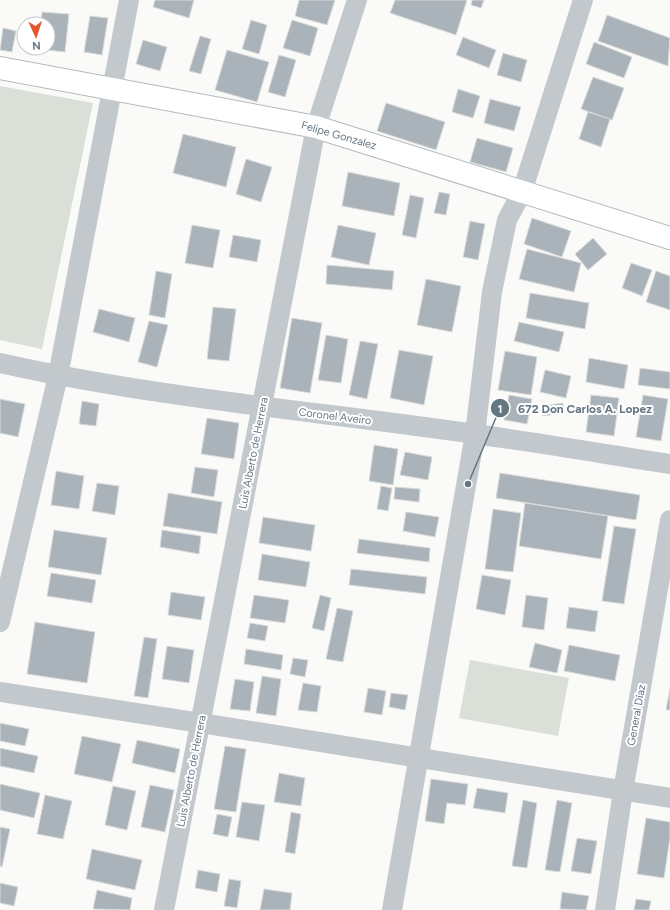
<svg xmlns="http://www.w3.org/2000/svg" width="670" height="910" viewBox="0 0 670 910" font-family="Figtree,sans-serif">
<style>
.green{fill:#dadfd7}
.building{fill:#aab3b9;stroke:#dcdcda}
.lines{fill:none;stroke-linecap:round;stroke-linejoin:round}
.secondary-casing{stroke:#b3babf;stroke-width:24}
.street{stroke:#c3c8cc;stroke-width:20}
.secondary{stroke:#fff;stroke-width:22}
.labels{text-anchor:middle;stroke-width:4;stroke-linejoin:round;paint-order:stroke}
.street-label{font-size:11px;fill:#657683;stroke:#fff}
.leader{fill:none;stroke:#657683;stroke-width:1.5}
.callout-dot{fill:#657683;stroke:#fff;stroke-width:1.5}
.mark-label{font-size:12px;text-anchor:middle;font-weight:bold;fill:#fff}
.callout-label{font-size:12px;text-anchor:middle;font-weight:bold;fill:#657683;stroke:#fff;stroke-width:4;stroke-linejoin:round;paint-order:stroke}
</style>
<rect width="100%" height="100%" fill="#fafaf8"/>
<!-- green -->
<g class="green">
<path d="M0,86L93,103L42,349L0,340Z"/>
<path d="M470,660L569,678L558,736L459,718Z"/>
</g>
<!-- building -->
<g class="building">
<path d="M155,0H194L189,18L153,7Z"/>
<path d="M299,0H335L327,25L295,16Z"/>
<path d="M395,0H467L456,35L390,13Z"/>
<path d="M472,0H484L481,8L471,5Z"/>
<path d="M42,12L69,14L65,52L38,49L48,48V24H41Z"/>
<path d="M607,15L670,38L668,66L598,41Z"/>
<path d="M90,16L108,18L102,55L84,52Z"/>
<path d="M251,20L267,25L259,54L242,49Z"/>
<path d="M292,20L318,28L310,56L283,48Z"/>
<path d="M3,28L16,31L12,52L0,50Z"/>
<path d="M200,36L211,39L201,74L189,71Z"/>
<path d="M463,37L496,50L489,68L456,55Z"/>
<path d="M143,40L167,47L160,71L136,64Z"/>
<path d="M594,42L632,57L624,78L586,64Z"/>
<path d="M227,50L269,62L257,102L215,90Z"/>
<path d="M503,53L527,60L521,82L497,75Z"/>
<path d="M279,55L296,60L285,97L268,92Z"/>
<path d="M593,77L624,88L612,120L581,109Z"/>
<path d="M458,89L480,96L473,118L452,112Z"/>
<path d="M490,99L521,107L514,131L484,123Z"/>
<path d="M386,103L445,122L436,150L377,131Z"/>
<path d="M588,112L610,119L601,147L579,139Z"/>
<path d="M183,134L236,147L226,187L173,173Z"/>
<path d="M477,138L513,148L506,172L470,162Z"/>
<path d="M246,159L272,167L261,202L236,194Z"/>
<path d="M348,172L400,183L394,216L342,206Z"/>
<path d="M439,192L450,194L446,215L434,213Z"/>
<path d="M410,195L424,198L416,238L402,235Z"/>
<path d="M532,218L571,231L562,257L524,244Z"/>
<path d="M470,221L485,224L478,260L463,257Z"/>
<path d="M192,225L220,230L213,268L185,263Z"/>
<path d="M338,225L376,233L369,265L331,257Z"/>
<path d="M233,235L261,240L257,262L229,257Z"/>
<path d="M593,238L607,254L588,270L575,254Z"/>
<path d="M527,249L581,263L574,292L519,279Z"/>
<path d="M631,263L652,270L642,296L622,288Z"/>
<path d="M327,265L394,271L392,290L326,284Z"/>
<path d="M156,271L172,274L165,318L149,315Z"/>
<path d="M656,271L670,276V310L646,302Z"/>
<path d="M426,279L461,286L452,332L417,325Z"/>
<path d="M530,293L589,303L585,329L526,318Z"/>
<path d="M213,307L236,309L229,361L207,359Z"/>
<path d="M99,309L135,318L129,342L93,332Z"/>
<path d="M292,318L322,323L310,393L280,388Z"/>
<path d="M149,321L168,325L157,367L138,362Z"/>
<path d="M519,322L564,332L559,352L514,341Z"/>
<path d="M326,335L348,339L341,383L318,380Z"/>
<path d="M360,341L378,344L367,399L349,395Z"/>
<path d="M399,350L433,356L424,405L390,398Z"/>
<path d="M505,351L537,357L531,395L498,390Z"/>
<path d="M589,358L628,365L624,389L586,382Z"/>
<path d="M640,368L670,372V389L638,385Z"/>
<path d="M545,370L571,376L566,398L540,392Z"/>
<path d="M509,395L532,399L527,424L504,420Z"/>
<path d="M591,395L619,398L614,436L586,432Z"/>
<path d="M643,395L668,399L661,441L636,437Z"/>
<path d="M0,399L25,404L18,437L0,433Z"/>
<path d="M82,401L99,404L96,426L79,424Z"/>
<path d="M563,403L564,413L543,416L542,406Z"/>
<path d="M207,418L239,423L234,459L201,454Z"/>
<path d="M374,445L398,449L393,485L369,481Z"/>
<path d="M405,452L432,457L428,480L400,475Z"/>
<path d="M195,467L218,470L214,497L191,493Z"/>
<path d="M56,471L84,476L79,509L51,505Z"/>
<path d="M500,473L640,495L636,520L496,498Z"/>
<path d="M97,483L119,486L115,515L92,511Z"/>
<path d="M381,486L392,488L388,511L377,509Z"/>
<path d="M395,487L420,489L419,502L394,499Z"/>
<path d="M168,493L222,502L217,534L163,526Z"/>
<path d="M525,503L608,516L601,559L519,546Z"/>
<path d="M493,509L521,513L513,572L485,569Z"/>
<path d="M406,512L439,517L435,537L403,531Z"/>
<path d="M263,517L315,525L311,551L259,543Z"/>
<path d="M614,526L636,529L624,604L602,601Z"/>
<path d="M54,530L107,538L101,575L48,567Z"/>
<path d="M162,530L201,536L199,554L160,547Z"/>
<path d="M359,539L430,548L429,562L357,553Z"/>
<path d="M262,554L310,562L306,587L258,580Z"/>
<path d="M351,569L427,577L425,594L349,585Z"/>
<path d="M51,573L96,580L92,603L47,596Z"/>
<path d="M482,575L511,580L505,615L476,609Z"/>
<path d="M171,592L205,597L201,620L168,615Z"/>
<path d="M254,595L289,600L285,623L250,618Z"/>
<path d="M320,595L331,598L324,631L312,628Z"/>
<path d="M526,595L548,598L544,630L522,627Z"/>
<path d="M569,607L598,611L595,632L566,628Z"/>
<path d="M337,608L353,611L343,662L326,659Z"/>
<path d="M35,622L95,632L87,683L27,674Z"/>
<path d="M250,623L268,626L265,641L247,638Z"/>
<path d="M144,637L157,639L148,698L134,696Z"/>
<path d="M535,643L562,650L557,673L529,667Z"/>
<path d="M569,645L620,655L615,681L564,671Z"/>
<path d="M167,646L194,650L189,683L162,679Z"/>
<path d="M246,649L283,655L281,670L244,664Z"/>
<path d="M293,658L308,660L305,677L290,674Z"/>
<path d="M262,676L281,679L276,716L256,713Z"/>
<path d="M235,679L254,682L250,711L230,709Z"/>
<path d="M303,683L321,686L317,712L298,710Z"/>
<path d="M368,688L386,691L382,715L364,712Z"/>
<path d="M670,688V710H666Z"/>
<path d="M391,693L408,695L405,710L389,707Z"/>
<path d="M0,723L29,729L25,746L0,741Z"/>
<path d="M82,736L121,744L112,782L74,774Z"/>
<path d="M137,740L180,749L175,773L132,763Z"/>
<path d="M225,746L246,749L236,812L214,809Z"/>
<path d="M0,748L38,756L34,773L0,766Z"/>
<path d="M279,773L305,778L301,806L274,802Z"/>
<path d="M431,779L468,784L465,805L447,803L444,824L425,821Z"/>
<path d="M0,784L40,793L34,818L0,810Z"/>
<path d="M150,785L174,790L165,832L141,827Z"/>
<path d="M113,786L136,791L127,830L105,825Z"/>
<path d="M477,788L508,793L505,813L473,808Z"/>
<path d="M45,795L72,801L63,839L37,834Z"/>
<path d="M523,800L537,803L527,868L512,866Z"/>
<path d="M557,800L572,803L560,872L545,870Z"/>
<path d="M242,802L265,805L259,841L236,837Z"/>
<path d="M291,812L301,814L295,854L285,852Z"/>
<path d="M217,814L232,817L228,837L213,834Z"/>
<path d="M646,818L670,822V838L664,878L637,874Z"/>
<path d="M0,827L10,829L2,867L0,866Z"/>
<path d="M577,838L597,841L591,874L571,871Z"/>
<path d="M92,849L142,860L135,890L86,879Z"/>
<path d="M198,870L220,874L217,892L195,888Z"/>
<path d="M229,879L241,881L237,908L224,906Z"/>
<path d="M0,883L18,887L14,906L0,903Z"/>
<path d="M264,889L292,893L290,910H260Z"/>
<path d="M97,890L132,898L130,910L93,909Z"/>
<path d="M562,892L589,896L586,910L560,909Z"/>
<path d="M636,899L651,901L649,910H634Z"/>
</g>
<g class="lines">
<!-- secondary casing -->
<g class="secondary-casing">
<path id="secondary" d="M0,68L316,127L670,238"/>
</g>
<!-- street -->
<g class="street">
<path d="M0,363C156,398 316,411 475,434C540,443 605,454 670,464"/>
<path d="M0,622L58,376L129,0"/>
<path d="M0,692L201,723L670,798"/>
<path d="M164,910L316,127L357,0"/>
<path d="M392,910L475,434L492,292L507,220L522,192L583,0"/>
<path d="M605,910L623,791L670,520"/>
</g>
<!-- secondary -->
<use href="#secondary" class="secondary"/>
</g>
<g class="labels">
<!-- street labels -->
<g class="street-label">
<text transform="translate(339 135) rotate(16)" y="4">Felipe Gonzalez</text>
<text transform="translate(335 416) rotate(7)" y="4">Coronel Aveiro</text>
<text transform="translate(253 453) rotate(-79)" y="4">Luis Alberto de Herrera</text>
<text transform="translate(636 715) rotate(-80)" y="4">General Díaz</text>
<text transform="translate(191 771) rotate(-79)" y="4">Luis Alberto de Herrera</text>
</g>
</g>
<!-- callouts -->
<path class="leader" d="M468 484L500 408"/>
<g class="callout-dot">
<circle cx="468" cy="484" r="4"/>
<circle cx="500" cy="408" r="10"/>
</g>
<g class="mark-label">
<text x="500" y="413">1</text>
</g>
<g class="callout-label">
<text x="585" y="413">672 Don Carlos A. Lopez</text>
</g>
<!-- north arrow -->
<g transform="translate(36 36) rotate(177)"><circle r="19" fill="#ffffff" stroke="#c1c8cd"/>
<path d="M0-3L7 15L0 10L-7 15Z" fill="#e4572e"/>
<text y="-6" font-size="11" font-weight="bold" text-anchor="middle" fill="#657683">N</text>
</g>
</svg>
